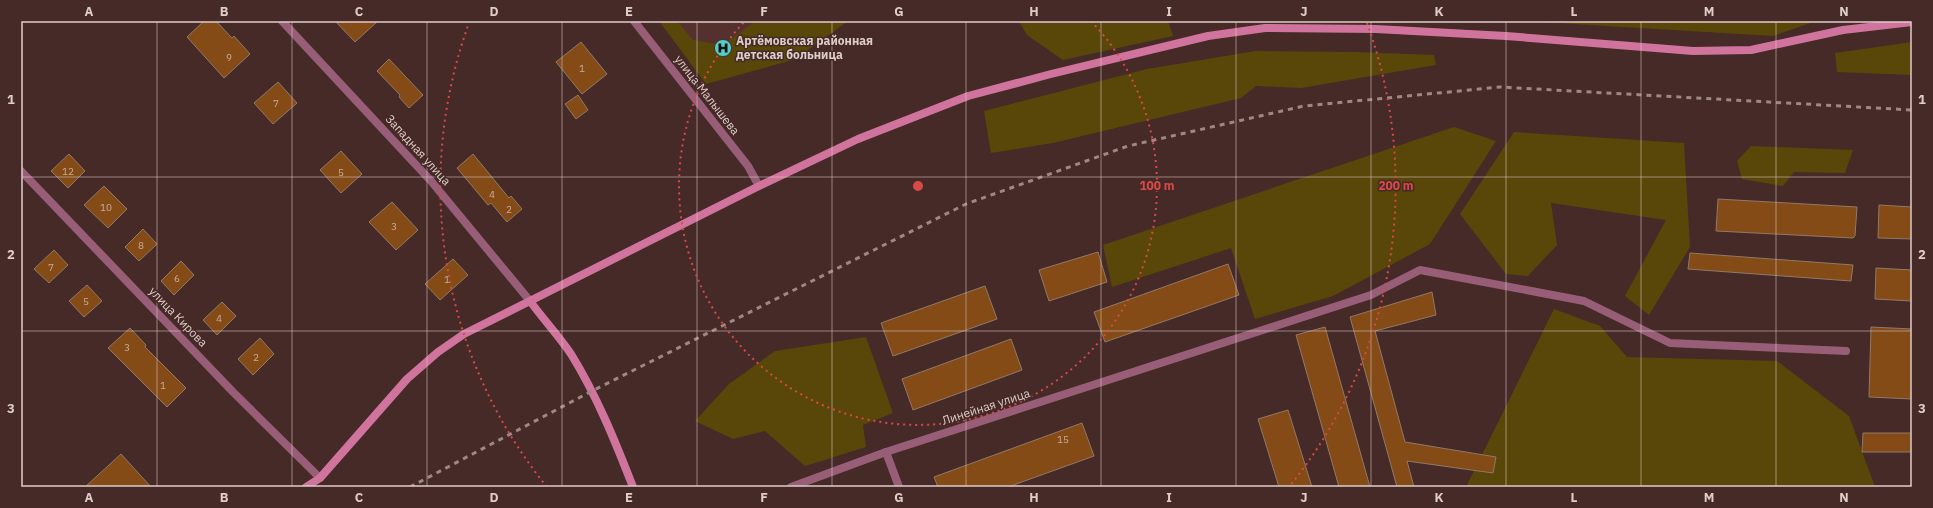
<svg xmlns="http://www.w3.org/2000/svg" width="1933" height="508" viewBox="0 0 1933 508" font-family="'IBM Plex Sans',sans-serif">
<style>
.built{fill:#54312e}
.green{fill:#584709}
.building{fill:#844b17;stroke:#927966}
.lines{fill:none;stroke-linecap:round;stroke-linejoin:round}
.minor{stroke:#985e77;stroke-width:8}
.tertiary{stroke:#985e77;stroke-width:8}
.secondary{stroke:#d1749d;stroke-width:8}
.rail{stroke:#9e8885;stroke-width:3;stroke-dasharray:5 5;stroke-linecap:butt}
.grid{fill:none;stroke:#dfcdca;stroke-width:1;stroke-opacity:0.55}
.ring{fill:none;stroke:#d84948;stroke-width:2;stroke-dasharray:2 4}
.labels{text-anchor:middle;stroke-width:3;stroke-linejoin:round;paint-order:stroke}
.number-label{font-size:10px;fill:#c8ac9d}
.poi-label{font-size:12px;font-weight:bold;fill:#dfcdca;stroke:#462a27;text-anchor:start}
.street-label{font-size:12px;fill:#dfcdca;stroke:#462a27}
.centre{fill:#d84948;stroke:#462a27;stroke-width:2}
.ring-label{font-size:12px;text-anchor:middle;font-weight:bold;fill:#d84948;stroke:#462a27;stroke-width:3;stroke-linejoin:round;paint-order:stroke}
.neatline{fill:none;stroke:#dfcdca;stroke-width:1.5}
.grid-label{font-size:13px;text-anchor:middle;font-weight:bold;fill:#dfcdca}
</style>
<rect width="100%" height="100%" fill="#462a27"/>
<!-- built -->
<path class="built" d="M675,21H785L715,74Z"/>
<!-- green -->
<g class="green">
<path d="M659,21H677L693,40L722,45L756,21H848L796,59L706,84Z"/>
<path d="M1019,21H1168L1173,36L1063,60L1027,35Z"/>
<path d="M1375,21H1470L1378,23Z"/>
<path d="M1522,21H1816L1773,36Z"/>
<path d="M1912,42V75L1837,72L1835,53Z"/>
<path d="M1255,51L1355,52L1434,55L1436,65L1301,88L1256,86L1241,98L1053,143L991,153L984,111L1147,69Z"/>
<path d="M1454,127L1496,141L1430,244L1333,296L1255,319L1231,248L1112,287L1103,245Z"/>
<path d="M1514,132L1684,143L1690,247L1649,315L1625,296L1666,220L1551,203L1557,245L1528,276L1506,274L1460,214Z"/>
<path d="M1751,146L1853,150L1845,173L1794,172L1783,186L1742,179L1737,161Z"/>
<path d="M1554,309L1600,326L1627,357L1777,361L1849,416L1875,487H1466Z"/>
<path d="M866,337L893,413L863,425L866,447L805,466L765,431L733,439L695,421L729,384L775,351Z"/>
</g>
<!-- building -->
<g class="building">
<path d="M204,21H216L232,38L234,36L250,54L224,78L187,37Z"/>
<path d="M335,21H378L355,42Z"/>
<path d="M581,42L607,74L582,94L556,62Z"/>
<path d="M389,59L423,95L409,108L399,97L400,95L377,71Z"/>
<path d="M278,82L297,103L273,124L254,103Z"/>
<path d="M578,95L588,110L576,119L565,104Z"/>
<path d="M341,151L362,174L341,193L320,170Z"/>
<path d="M69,154L85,171L68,188L51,171Z"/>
<path d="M473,154L509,198L511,196L522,209L507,222L491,203L488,205L457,168Z"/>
<path d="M104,186L127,209L108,228L84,205Z"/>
<path d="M1718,199L1857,207L1855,236L1853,238L1716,231Z"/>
<path d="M392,202L418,230L396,250L369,222Z"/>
<path d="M1879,205L1912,207V239L1878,238Z"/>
<path d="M143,229L157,244L139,261L125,247Z"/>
<path d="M54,250L68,265L49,283L34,269Z"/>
<path d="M1098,252L1107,282L1049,301L1039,270Z"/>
<path d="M1690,253L1853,265L1851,281L1688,269Z"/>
<path d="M453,259L468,275L440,300L425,284Z"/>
<path d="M181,261L194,275L174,295L161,281Z"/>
<path d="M1228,264L1239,295L1105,342L1094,312Z"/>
<path d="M1876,268L1912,270V301L1875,299Z"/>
<path d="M87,285L102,301L84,317L69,301Z"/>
<path d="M985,286L997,319L893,356L881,323Z"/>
<path d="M1432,292L1436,315L1375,331L1405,442L1496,457L1493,473L1407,461L1414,487H1397L1350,317Z"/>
<path d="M222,302L236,316L217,335L203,320Z"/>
<path d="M1325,327L1370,487H1339L1296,335Z"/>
<path d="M1871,327L1912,329V399L1869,397Z"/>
<path d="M130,328L146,345L145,347L186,388L167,407L108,348Z"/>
<path d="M260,338L274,354L253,375L238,359Z"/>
<path d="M1011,339L1022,370L913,410L902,379Z"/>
<path d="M1288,410L1312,487H1279L1258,419Z"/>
<path d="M1082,423L1094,456L1008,487H938L934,477Z"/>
<path d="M1863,433H1912V452H1862Z"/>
<path d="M121,454L151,487H85Z"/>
</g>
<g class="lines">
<!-- minor -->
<g class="minor">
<path d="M634,21L748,166L759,186"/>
<path d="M21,171L234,393L320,478"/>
<path d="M886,452L899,487"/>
<path d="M791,487L886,452L1371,295L1420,270L1584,301L1670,343L1846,351"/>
</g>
<!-- tertiary -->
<path class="tertiary" d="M282,21L431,181L530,301"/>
<!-- secondary -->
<g class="secondary">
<path d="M530,301C543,319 559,336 571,354C597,396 615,441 633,487"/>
<path d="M306,487L320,478L407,379L438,352L464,334L759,186L858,139L968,96L1051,74L1208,36L1265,28L1376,29L1506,36L1693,51L1751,50L1843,30L1912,22"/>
</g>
<!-- rail -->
<path class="rail" d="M410,487L592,391L966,204L1128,146L1304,106L1500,87L1912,110"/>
</g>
<!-- grid -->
<path class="grid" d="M157,21V487M292,21V487M427,21V487M562,21V487M697,21V487M832,21V487M966,21V487M1101,21V487M1236,21V487M1371,21V487M1506,21V487M1641,21V487M1776,21V487M21,177H1912M21,331H1912"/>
<!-- distance rings -->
<g class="ring">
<path d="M1091 21A239 239 0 1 1 745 21"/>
<path d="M547 487A478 478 0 0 1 469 23M1367 23A478 478 0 0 1 1289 487"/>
</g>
<!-- icons -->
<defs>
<g id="hospital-disc" transform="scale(0.9)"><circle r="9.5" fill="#54cdc7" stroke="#462a27"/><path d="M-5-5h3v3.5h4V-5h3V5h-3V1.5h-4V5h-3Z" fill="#111"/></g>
</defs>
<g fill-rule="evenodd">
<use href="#hospital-disc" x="723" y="48"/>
</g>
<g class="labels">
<!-- number labels -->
<g class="number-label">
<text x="229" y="61">9</text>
<text x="582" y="72">1</text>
<text x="276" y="107">7</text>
<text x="68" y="175">12</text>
<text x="341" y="176">5</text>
<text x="492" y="198">4</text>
<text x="106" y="211">10</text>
<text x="509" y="213">2</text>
<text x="394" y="230">3</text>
<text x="141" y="249">8</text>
<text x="51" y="271">7</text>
<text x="177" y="282">6</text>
<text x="447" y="283">1</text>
<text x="86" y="305">5</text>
<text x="219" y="322">4</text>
<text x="127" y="351">3</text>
<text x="256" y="361">2</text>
<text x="163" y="389">1</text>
<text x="1063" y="443">15</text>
</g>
<!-- poi labels -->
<g class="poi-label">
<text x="736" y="45">Артёмовская районная<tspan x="736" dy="14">детская больница</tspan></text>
</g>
<!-- street labels -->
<g class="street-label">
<text transform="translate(707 95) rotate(52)" y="4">улица Малышева</text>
<text transform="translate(418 150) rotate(48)" y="4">Западная улица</text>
<text transform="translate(178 317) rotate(46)" y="4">улица Кирова</text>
<text transform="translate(986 407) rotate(-18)" y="4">Линейная улица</text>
</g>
</g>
<circle cx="918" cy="186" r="6" class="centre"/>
<g class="ring-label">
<text x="1157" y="190">100 m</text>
<text x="1396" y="190">200 m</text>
</g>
<!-- border -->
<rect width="1933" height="508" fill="none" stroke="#462a27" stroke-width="44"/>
<rect x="22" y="22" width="1889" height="464" class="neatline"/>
<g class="grid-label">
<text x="89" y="16">A</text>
<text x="224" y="16">B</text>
<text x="359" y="16">C</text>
<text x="494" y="16">D</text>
<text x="629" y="16">E</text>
<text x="764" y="16">F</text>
<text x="899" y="16">G</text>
<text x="1034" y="16">H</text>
<text x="1169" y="16">I</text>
<text x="1304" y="16">J</text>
<text x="1439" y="16">K</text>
<text x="1574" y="16">L</text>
<text x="1709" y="16">M</text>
<text x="1844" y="16">N</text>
<text x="11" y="104">1</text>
<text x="1922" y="104">1</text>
<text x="11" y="259">2</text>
<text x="1922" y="259">2</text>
<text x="11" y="413">3</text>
<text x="1922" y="413">3</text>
<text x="89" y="502">A</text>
<text x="224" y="502">B</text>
<text x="359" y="502">C</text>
<text x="494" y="502">D</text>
<text x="629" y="502">E</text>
<text x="764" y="502">F</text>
<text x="899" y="502">G</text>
<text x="1034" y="502">H</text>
<text x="1169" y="502">I</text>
<text x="1304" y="502">J</text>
<text x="1439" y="502">K</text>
<text x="1574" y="502">L</text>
<text x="1709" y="502">M</text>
<text x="1844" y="502">N</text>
</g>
</svg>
